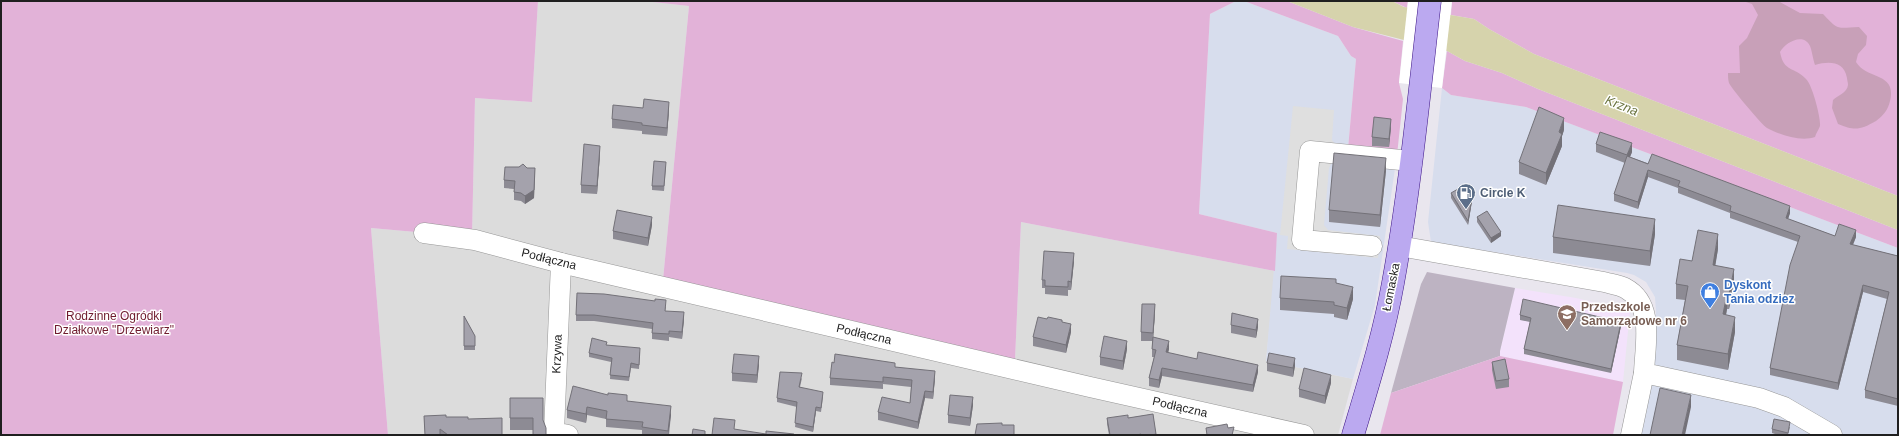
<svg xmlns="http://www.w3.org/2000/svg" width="1899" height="436" viewBox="0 0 1899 436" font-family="Helvetica,sans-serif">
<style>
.residential{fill:#dcdcdc}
.commercial{fill:#d7dded}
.education{fill:#f3e2fb}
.construction{fill:#bdb3c2}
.grass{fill:#e2b2d8}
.forest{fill:#c8a0b8}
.parking{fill:#dfdfdf}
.water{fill:#d6d3ac}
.pier{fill:#fff}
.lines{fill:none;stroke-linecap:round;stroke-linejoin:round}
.minor-casing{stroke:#969696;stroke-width:21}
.major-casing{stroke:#3c1386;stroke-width:23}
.minor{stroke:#fff;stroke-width:20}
.major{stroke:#bba9f0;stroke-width:22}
.wall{fill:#8d8b94}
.shaded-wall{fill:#737178}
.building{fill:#a4a2ac;stroke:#737178}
.labels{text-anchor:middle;stroke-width:3;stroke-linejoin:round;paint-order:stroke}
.service-label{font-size:12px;font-weight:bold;fill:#4e5e75;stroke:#fff;text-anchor:start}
.street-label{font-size:12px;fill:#1f1f1f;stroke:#fff}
.shop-label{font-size:12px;font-weight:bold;fill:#366cbe;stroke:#fff;text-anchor:start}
.education-label{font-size:12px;font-weight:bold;fill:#785e54;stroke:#fff;text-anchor:start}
.park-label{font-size:12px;fill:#6f1a2d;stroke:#fff}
.water-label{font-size:13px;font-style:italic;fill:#6d7642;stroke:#fff}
</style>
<rect width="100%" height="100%" fill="#e9e6ee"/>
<!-- residential -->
<path class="residential" d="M538,1H644L689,6L663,280L1015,360L1021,222L1275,271L1266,361L1353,379L1338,435H388L371,228L472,237L475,98L532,102Z"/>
<!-- commercial -->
<g class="commercial">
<path d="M1236,1H1244L1338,36L1351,56L1356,59L1348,149L1397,155L1375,305L1353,379L1266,361L1277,233L1199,214L1210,14Z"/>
<path d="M1442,88L1451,95L1526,107L1898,248V435H1640L1649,391L1656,312L1655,297L1646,282L1634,275L1627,273L1431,242L1428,222Z"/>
</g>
<!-- education -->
<path class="education" d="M1515,288L1576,298L1630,311L1623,382L1500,356V351Z"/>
<!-- construction -->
<path class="construction" d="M1427,272L1515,288L1500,351V356L1391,393L1421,284Z"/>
<!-- grass -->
<g class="grass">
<path d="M1,1H538L532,102L475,98L472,237L371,228L388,435H1Z"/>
<path d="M644,1H1236L1210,14L1199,214L1277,233L1275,271L1021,222L1015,360L663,280L689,6Z"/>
<path d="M1244,1H1287L1353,27L1403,41L1399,83L1403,99L1397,155L1348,149L1356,59L1351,56L1338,36Z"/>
<path d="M1392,1H1408L1407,8Z"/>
<path d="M1452,1H1898V196L1534,54L1489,29L1474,19L1451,15Z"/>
<path d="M1447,51L1465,61L1502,73L1538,89L1898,230V248L1526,107L1451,95L1442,88Z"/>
<path d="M1500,356L1623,382L1613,435H1380L1391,393Z"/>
</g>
<!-- forest -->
<path class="forest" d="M1743,1H1778L1800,13L1823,14C1839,31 1837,28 1859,27L1867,36L1866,45L1858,54L1856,62C1867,80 1897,72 1890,101C1888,110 1883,116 1876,121C1860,130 1855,131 1838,124L1832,108L1833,100C1838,95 1847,93 1848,85C1848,82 1847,80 1847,78C1844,61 1829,61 1815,65C1813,59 1812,51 1810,46C1803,32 1785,43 1780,52C1784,73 1794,66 1806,79C1812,84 1821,118 1820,126C1819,129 1816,133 1815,137C1801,142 1780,135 1767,128C1762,125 1731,88 1729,83C1728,80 1728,76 1728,73H1740L1739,46L1747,38L1758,15L1752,4Z"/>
<!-- parking -->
<path class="parking" d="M1293,106L1334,110L1332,140L1339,149L1329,168L1324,225L1328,230L1380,236L1378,258L1287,249L1288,236L1280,235Z"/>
<!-- water -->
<path class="water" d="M1287,1H1392L1404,7L1474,19L1489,29L1534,54L1898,196V230L1538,89L1502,73L1465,61L1447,51L1353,27Z"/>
<!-- pier -->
<path class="pier" d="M1408,1H1452L1442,88L1399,83Z"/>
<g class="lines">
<!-- minor casing -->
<g class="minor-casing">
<g id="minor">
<path d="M424,233L475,240L561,263L1090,387L1304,435"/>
<path d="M1372,246L1302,240L1310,151L1411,161"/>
<path d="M1399,246L1604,282C1611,284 1619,285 1625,288C1655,304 1645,344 1644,373L1759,398L1784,407L1832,435"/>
<path d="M561,263L554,432L568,435"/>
<path d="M1631,435L1644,373"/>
</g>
</g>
<!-- major casing -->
<g class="major-casing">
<path id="major" d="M1353,435C1368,385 1384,334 1393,283C1410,190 1419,95 1430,1"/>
</g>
<!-- minor -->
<use href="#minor" class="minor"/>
<!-- major -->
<use href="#major" class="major"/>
</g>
<!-- wall -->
<g class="wall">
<path d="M643,108L669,110L667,136L642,134V131L612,128V119Z"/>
<path d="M1391,127L1389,147L1372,146V137Z"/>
<path d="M1564,130L1562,136V146L1546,185L1519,174V162Z"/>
<path d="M1596,144L1632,152L1630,157L1790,213L1788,219L1835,236L1856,237L1853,245L1898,256V406L1865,398V390L1887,299L1863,292L1838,390L1770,375V368L1798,242L1730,218V213L1678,193V188L1648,177L1638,209L1614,201V194L1625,163L1596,152Z"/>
<path d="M600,154L597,194L581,193V185Z"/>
<path d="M666,166L664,191L652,190V186Z"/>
<path d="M1386,170L1380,227L1329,222V210Z"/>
<path d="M535,176L534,198L525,204L521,201L514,200V189L504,188V180Z"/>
<path d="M1451,193L1472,201L1468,225L1451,198Z"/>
<path d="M1477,217L1501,236L1491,243L1477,222Z"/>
<path d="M652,225L648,246L613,239V231Z"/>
<path d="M1655,234L1650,266L1553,253V237Z"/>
<path d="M1718,249L1715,265L1734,284L1729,309H1727L1726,315L1735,332L1728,370L1677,360V345L1685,300L1676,299V284L1692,261Z"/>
<path d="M1074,261L1071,290H1068V296L1045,294V288H1042V280Z"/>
<path d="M1336,283L1353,299L1347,320L1334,317V314L1280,310V298Z"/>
<path d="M666,307L665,311L684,319L682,339L669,337V341L652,339V329L594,321H576V315Z"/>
<path d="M1155,313L1153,338L1169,349L1168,353L1258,372L1253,392L1162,376L1159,388L1149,386V378L1154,357H1152V341H1141V332Z"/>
<path d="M1520,315L1621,326L1611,373L1524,354V349L1530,322L1520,320Z"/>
<path d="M464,316L475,336V350H464Z"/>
<path d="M1231,325L1258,327L1256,338L1231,333Z"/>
<path d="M1071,332L1066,353L1033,346V337Z"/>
<path d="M607,345L640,352L639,369L631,368L629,381L610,379L611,362L589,357V353Z"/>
<path d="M1127,349L1123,370L1100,365V357Z"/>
<path d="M1492,362L1509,379V387L1496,389L1492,370Z"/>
<path d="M1267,363L1295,366L1293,377L1267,371Z"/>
<path d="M759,364L757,383L732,381V373Z"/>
<path d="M895,367L935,378L933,399L925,398L918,429L878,420V412L910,403L911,387L883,384V389L830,385V378Z"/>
<path d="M802,378L800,387L823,397L821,412L816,411L813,432L795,427L797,407L777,402V398Z"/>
<path d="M1331,383L1325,404L1299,397V389Z"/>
<path d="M510,398L543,410V421L533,430H510Z"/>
<path d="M627,401L671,415L669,435H642V430L606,427V419L587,415L586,423L567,418V410Z"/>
<path d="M973,405L970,426L948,423V415Z"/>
<path d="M1153,414L1156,435H1109L1107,424V418H1128Z"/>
<path d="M424,416L468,419L502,435H425Z"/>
<path d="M1790,427L1788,435H1778L1772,433V429Z"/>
</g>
<!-- shaded-wall -->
<g class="shaded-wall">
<path d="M669,102V110L667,136V128Z"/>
<path d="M1564,118V130L1562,136V146L1546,185V173L1559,132Z"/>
<path d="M1391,119V127L1389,147V139Z"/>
<path d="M1632,143V152L1627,164V155Z"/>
<path d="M600,146V154L597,194V186Z"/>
<path d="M1386,158V170L1380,227V215Z"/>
<path d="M535,168L534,198L525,204V196Z"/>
<path d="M1648,170V177L1638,209V202Z"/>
<path d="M1472,197V201L1468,225V221Z"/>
<path d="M1790,206V213L1786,225V218Z"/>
<path d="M652,217V225L648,246V238Z"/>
<path d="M1655,219V234L1650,266V251Z"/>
<path d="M1856,230V237L1850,251V244Z"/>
<path d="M1501,232V236L1491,243V238Z"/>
<path d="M1718,234V249L1713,280V265Z"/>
<path d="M1074,253V261L1071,290V282Z"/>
<path d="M1734,269V284L1729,309V294Z"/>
<path d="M1863,285V292L1838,390V383Z"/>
<path d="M1353,287V299L1347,320V308Z"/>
<path d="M1727,294V309L1723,330V314Z"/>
<path d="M1155,304V313L1153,341V333Z"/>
<path d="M684,312V319L682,339V332Z"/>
<path d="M1735,317V332L1728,370V354Z"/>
<path d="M1258,319V327L1256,338V330Z"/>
<path d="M1621,322V326L1611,373V369Z"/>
<path d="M1071,324V332L1066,353V345Z"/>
<path d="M1127,341V349L1123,370V361Z"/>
<path d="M1169,341V349L1166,360V352Z"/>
<path d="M759,356V364L757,383V375Z"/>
<path d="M1295,358V366L1293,377V368Z"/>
<path d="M1258,365V372L1253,392V385Z"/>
<path d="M1162,368V376L1159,388V380Z"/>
<path d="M935,371V378L933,399V392Z"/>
<path d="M1331,375V383L1325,404V396Z"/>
<path d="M925,391V398L918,429V422Z"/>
<path d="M1691,395V407L1685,435H1682Z"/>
<path d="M973,397V405L970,426V418Z"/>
<path d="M671,406V415L668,435V431Z"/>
<path d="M587,407V415L586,423V414Z"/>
<path d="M816,407V411L813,432V427Z"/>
</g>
<!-- building -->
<g class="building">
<path d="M644,99L669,102L667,128L642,125V123L612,119L613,105L643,108Z"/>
<path d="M1539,107L1564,118L1559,132L1562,134L1546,173L1519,162Z"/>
<path d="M1374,117L1391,119L1389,139L1372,137Z"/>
<path d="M1600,132L1632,143L1627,155L1596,144Z"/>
<path d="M584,144L600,146L597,186L581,185Z"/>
<path d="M1334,153L1386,158L1380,215L1329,210Z"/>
<path d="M1652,154L1790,206L1786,218L1835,236L1839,224L1856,230L1850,244L1898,256V399L1865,390L1889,292L1863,285L1838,383L1770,368L1790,265L1800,236L1730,211L1731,206L1678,186L1680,181L1648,170L1638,202L1614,194L1627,156L1648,164Z"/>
<path d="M654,161L666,162L664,186H652Z"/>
<path d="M523,164L527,168H535L534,190L525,196L521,193L514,192L515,181L504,180L505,167H519Z"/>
<path d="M1465,185L1472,197L1468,221L1451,193Z"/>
<path d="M1558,205L1655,219L1650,251L1553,237Z"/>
<path d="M617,210L652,217L648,238L613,231Z"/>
<path d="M1487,211L1501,232L1491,238L1477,217Z"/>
<path d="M1698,230L1718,234L1713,265L1734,269L1729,294H1727L1723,314L1735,317L1728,354L1677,345L1688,286L1676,284L1680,259L1692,261Z"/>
<path d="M1044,251L1074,253L1071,282L1068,281V287L1045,286V280H1042Z"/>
<path d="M1281,276L1336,279V283L1353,287L1347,308L1334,305V302L1280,298Z"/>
<path d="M577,293L604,294L655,301V299L666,300L665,311L684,312L682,332L669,331V334L652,333L653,323L594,315H576Z"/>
<path d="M1523,299L1621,322L1611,369L1524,349L1531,318L1520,315Z"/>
<path d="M1142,304H1155L1153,333L1141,332Z"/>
<path d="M1232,313L1258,319L1256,330L1231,325Z"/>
<path d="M464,316L475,336V346H464Z"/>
<path d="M1038,317L1047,319L1048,317L1062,320V322L1071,324L1066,345L1033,337Z"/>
<path d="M1104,336L1127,341L1123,361L1100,357Z"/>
<path d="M1153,337L1169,341L1166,352L1197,359L1198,352L1258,365L1253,385L1162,368L1159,380L1149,378L1156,350L1152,349Z"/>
<path d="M592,338L607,342L606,345L640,348L639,365L631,363L629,377L610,375L612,358L589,353Z"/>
<path d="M1269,353L1295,358L1293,368L1267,363Z"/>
<path d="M734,354L759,356L757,375L732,373Z"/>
<path d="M835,354L895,363V367L935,371L933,392L925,391L918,422L878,412L882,397L910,403L912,380L883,377V382L830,378L832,362L834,363Z"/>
<path d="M1505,359L1509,379L1496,381L1492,362Z"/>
<path d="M1304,368L1331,375L1325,396L1299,389Z"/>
<path d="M780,372L802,373L799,387L823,392L821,408L816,407L813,427L795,423L797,402L777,398Z"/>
<path d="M573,386L608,395V393L627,395V401L671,406L668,431L642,427L643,422L606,419L607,411L587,407L586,414L567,410Z"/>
<path d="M1660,388L1691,395L1682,435H1650Z"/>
<path d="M950,395L973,397L970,418L948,415Z"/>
<path d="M510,398H543V420L546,428V435H533V418H510Z"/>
<path d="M1153,414L1156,434L1152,435H1141V434L1137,435H1110L1107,418L1128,415V418Z"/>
<path d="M446,415V417H468V419L502,418V435H448L440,429V435H425L424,416Z"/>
<path d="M714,418L735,420L734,429L766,434V431L794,434V435H712Z"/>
<path d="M1774,419L1790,422L1788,433L1772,429Z"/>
<path d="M1002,423V425H1014V435H975L977,424Z"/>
<path d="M1227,424L1228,428L1234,427L1232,435H1207L1206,428Z"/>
<path d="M693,429L705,431V435H692Z"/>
</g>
<!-- icons -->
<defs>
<g id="fuel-pin" transform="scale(1)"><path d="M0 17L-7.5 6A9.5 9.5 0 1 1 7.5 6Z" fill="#5c6f8a" stroke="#fff"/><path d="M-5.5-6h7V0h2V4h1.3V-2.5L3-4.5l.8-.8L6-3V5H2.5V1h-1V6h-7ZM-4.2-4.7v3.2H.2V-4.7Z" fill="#fff"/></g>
<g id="shop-pin" transform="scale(1)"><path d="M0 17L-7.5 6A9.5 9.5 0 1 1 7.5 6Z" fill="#3f7fe0" stroke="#fff"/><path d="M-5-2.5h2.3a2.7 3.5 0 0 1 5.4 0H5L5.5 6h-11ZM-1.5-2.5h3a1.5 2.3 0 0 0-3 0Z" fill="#fff"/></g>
<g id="school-pin" transform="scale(1)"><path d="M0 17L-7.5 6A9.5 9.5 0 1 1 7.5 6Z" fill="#8d6e63" stroke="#fff"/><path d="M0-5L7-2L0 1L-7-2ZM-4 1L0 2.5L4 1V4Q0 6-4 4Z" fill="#fff"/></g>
</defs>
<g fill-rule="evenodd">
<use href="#fuel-pin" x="1466" y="193"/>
<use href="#shop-pin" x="1710" y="292"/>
<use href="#school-pin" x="1567" y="314"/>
</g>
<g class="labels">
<!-- service labels -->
<g class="service-label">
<text x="1480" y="197">Circle K</text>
</g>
<!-- street labels -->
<g class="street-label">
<text transform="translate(549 259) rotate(14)" y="4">Podłączna</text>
<text transform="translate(1391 287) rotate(-79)" y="4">Łomaska</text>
<text transform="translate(864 334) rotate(13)" y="4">Podłączna</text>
<text transform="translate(557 354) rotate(-88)" y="4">Krzywa</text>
<text transform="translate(1180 407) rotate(13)" y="4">Podłączna</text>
</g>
<!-- shop labels -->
<g class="shop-label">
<text x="1724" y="289">Dyskont<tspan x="1724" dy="14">Tania odziez</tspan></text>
</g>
<!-- education labels -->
<g class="education-label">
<text x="1581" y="311">Przedszkole<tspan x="1581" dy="14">Samorządowe nr 6</tspan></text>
</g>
<!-- park labels -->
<g class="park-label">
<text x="114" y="320">Rodzinne Ogródki<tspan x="114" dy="14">Działkowe "Drzewiarz"</tspan></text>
</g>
<!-- water labels -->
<g class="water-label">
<text transform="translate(1622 105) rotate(21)" y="5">Krzna</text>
</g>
</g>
<!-- border -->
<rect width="1899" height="436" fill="none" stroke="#1f1f1f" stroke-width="4"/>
</svg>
